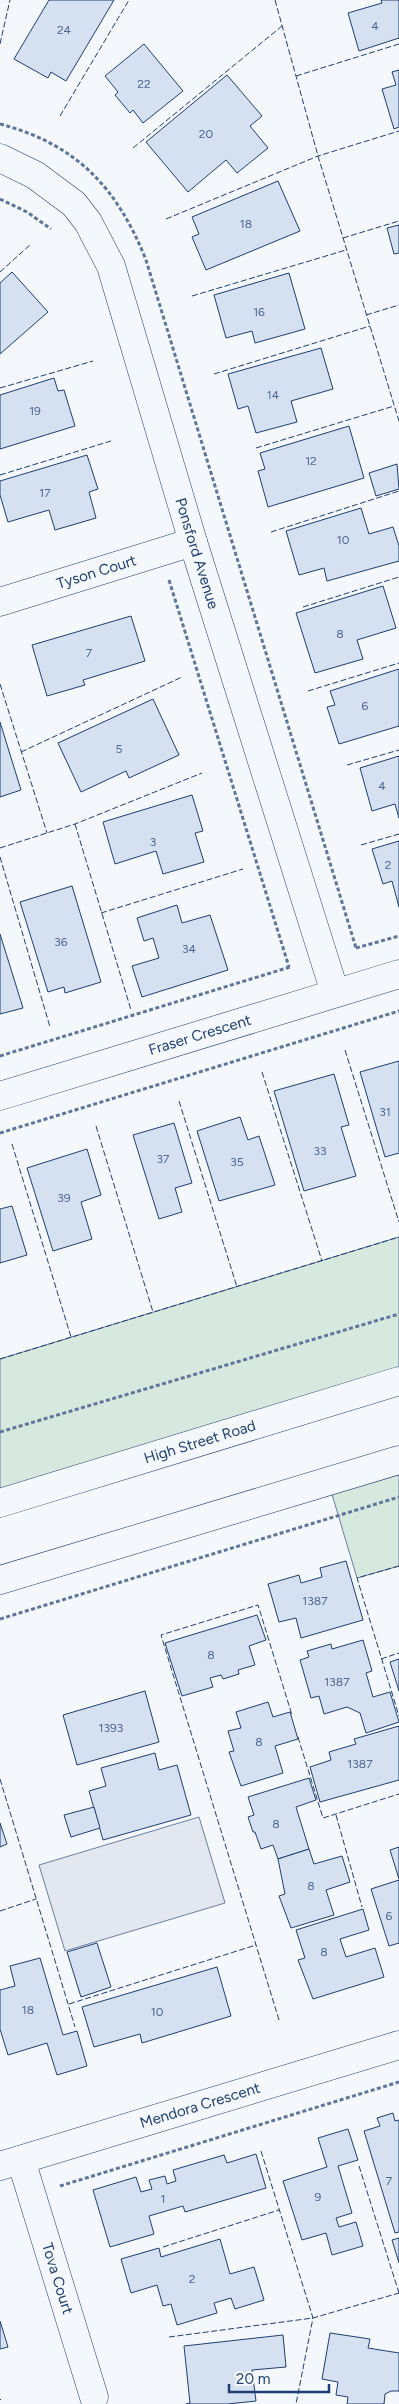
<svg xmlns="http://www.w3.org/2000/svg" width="399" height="2404" viewBox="0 0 399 2404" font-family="Figtree,sans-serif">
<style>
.green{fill:#d7e8df;stroke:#687fa3}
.parking{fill:#e3e8f0;stroke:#687fa3}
.building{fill:#d5e0f0;stroke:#1d3f73}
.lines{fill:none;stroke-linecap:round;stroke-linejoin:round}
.street-casing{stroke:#1d3f73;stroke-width:29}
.primary-casing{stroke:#1d3f73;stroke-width:29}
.path{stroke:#5e769c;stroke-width:3;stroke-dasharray:4 2.5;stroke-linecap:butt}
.street{stroke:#f4f7fb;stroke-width:28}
.primary{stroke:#f4f7fb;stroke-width:28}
.fence{stroke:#1d3f73;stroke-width:1;stroke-dasharray:6 2.5;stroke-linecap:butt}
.labels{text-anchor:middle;stroke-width:4;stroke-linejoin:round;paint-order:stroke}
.number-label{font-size:12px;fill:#4b6792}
.street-label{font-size:15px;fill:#1d3f73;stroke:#f4f7fb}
</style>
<rect width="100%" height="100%" fill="#f4f7fb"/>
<!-- green -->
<g class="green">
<path d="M399,1237V1381L0,1503V1359Z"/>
<path d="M399,1460V1566L357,1578L328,1481Z"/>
</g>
<!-- parking -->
<path class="parking" d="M199,1817L225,1903L65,1951L39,1865Z"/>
<!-- building -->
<g class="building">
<path d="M49,0H114L66,81L51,72L48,78L14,59Z"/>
<path d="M381,0H399V38L359,51L348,13L382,3Z"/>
<path d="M144,44L183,91L143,123L133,110L130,113L115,95L118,92L105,76Z"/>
<path d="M399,70V127L394,129L382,89L396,85L392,72Z"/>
<path d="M227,75L262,116L250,126L268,148L237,173L226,160L188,192L146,142Z"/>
<path d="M278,181L300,231L206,270L192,237L199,234L192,217Z"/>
<path d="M399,225V253L394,254L387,228Z"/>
<path d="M12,272L48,312L0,354V283Z"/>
<path d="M289,273L305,329L255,343L252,331L226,338L214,295Z"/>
<path d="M321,348L333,389L291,401L297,422L256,433L248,406L238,409L228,374Z"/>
<path d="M54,378L58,391L64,390L75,426L0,449V395Z"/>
<path d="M349,426L364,478L268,507L258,471L265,469L260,453Z"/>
<path d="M87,455L98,489L89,492L96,518L55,530L49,510L8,522L0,495V481Z"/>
<path d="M397,464L399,489L376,496L369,473Z"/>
<path d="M361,508L369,534L393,527L399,546V561L327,581L324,568L299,575L286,531Z"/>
<path d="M383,586L396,628L357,640L363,659L315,673L296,613Z"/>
<path d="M131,616L145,661L83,680L85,685L47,696L32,645Z"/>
<path d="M399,669V726L339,744L327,707L335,705L330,691Z"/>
<path d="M153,699L179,755L129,778L126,771L81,792L58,743Z"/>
<path d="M0,722L21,790L0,797Z"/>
<path d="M399,756V818L395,804L372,811L360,768Z"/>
<path d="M192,795L203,831L195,833L204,862L163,874L156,851L115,864L103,822Z"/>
<path d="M399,841V907L392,881L383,884L372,849Z"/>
<path d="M72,886L101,982L65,993L64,987L48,992L20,902Z"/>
<path d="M177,905L182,923L210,915L228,970L142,997L132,966L159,958L153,938L144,941L137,918Z"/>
<path d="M0,934L23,1008L0,1014Z"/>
<path d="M399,1061V1153L385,1157L360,1072Z"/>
<path d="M334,1074L349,1125L341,1127L356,1176L304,1191L274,1091Z"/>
<path d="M240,1117L248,1140L259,1136L275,1185L219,1201L197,1131Z"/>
<path d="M174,1123L192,1183L175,1188L182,1212L159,1219L133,1135Z"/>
<path d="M87,1149L101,1195L81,1202L92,1239L53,1251L27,1168Z"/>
<path d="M12,1206L27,1255L0,1263V1209Z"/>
<path d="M346,1561L363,1620L301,1638L296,1618L279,1622L268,1584L299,1575L301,1583L322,1577L320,1568Z"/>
<path d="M257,1615L266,1640L249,1646L255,1665L238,1670L239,1674L223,1679L221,1675L210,1678L213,1687L182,1696L165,1643Z"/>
<path d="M363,1640L372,1671L366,1673L373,1697L390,1692L399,1722L366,1733L360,1713L347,1707L324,1714L319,1696L311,1698L300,1660L309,1657L307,1651L331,1644L332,1649Z"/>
<path d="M399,1659V1691L390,1662Z"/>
<path d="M145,1691L159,1742L77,1765L63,1715Z"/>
<path d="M268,1702L273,1717L290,1712L298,1739L275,1746L283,1773L241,1786L229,1752L234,1751L228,1731L241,1728L236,1712Z"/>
<path d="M399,1726V1780L320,1802L310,1767L331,1760L329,1752L356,1744L354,1739Z"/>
<path d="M155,1753L159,1770L177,1765L191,1815L103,1840L89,1791L106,1786L101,1768Z"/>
<path d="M309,1778L316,1800L296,1807L309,1849L278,1859L273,1845L261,1849L255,1832H253L248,1817L254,1815L248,1797Z"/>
<path d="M94,1807L100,1828L71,1837L64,1815Z"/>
<path d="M0,1823L7,1844L0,1847Z"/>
<path d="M399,1847V1879L390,1850Z"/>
<path d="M309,1849L314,1864L342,1856L350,1882L326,1890L334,1915L291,1928L279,1896L285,1894L278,1859Z"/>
<path d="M399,1880V1943L389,1946L371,1889Z"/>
<path d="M363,1909L369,1930L340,1939L346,1957L375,1948L384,1977L313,1999L298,1960L305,1958L296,1930Z"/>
<path d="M97,1943L111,1987L81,1997L67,1952Z"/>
<path d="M40,1958L63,2035L77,2031L87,2066L57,2075L47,2043L8,2055L0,2029V1990L15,1986L10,1966Z"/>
<path d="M217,1967L231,2016L142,2043L140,2034L94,2047L82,2007Z"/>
<path d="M393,2113L395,2121L399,2120V2232L395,2233L364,2131L380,2126L377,2118Z"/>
<path d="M348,2129L358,2160L338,2166L352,2213L336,2218L339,2227L356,2222L363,2246L332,2255L326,2233L302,2240L283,2181L327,2167L318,2138Z"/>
<path d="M256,2154L266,2188L185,2212L183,2206L149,2216L154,2234L110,2247L93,2190L136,2177L141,2192L152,2189L149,2180L165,2176L167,2184L176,2181L173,2170L224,2155L227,2163Z"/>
<path d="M399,2238V2263L392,2240Z"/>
<path d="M220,2239L230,2274L254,2267L264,2300L235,2309L231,2298L214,2303L217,2313L177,2325L171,2304L163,2306L157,2285L131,2293L121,2259L159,2248L161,2257Z"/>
<path d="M0,2321L8,2347L0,2349Z"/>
<path d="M330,2333L370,2339L368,2348L399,2353V2391H391L385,2394L384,2404H347L348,2397L336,2395L338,2382L322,2379Z"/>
<path d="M283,2335L286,2367L252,2370L256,2401L227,2404H186L190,2403L184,2346Z"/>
</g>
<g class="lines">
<!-- street casing -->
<g class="street-casing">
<g id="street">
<path id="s1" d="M0,158L35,175L74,204L88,222L111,266L193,542L335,993"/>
<path id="s2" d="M0,602L193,542"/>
<path id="s3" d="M0,1096L399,974"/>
<path id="s4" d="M21,2160L94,2397"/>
<path id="s5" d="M0,2166L399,2045"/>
</g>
</g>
<!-- primary casing -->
<g class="primary-casing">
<g id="primary">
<path id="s6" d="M0,1503L399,1381"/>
<path d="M0,1580L399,1460"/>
</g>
</g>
<!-- path -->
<g class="path">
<path d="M0,124C76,144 117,187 146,260L356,948"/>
<path d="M0,199L27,212L51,229"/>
<path d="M169,580L289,967"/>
<path d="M356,948L399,936"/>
<path d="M0,1056L290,967"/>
<path d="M0,1133L399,1011"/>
<path d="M0,1432L399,1314"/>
<path d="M0,1619L399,1497"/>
<path d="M60,2186L399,2082"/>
</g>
<!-- street -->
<use href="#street" class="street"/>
<!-- primary -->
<use href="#primary" class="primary"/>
<!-- fence -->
<g class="fence">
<path d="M275,0L318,156L399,421"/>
<path d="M0,44L10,0"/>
<path d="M296,76L399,44"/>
<path d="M60,116L129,0"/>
<path d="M133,148L282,26"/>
<path d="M166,219L318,156L399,131"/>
<path d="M343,238L399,221"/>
<path d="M0,272L31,244"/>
<path d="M192,296L346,250"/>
<path d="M366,315L399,305"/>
<path d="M214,374L370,326"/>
<path d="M0,388L93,361"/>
<path d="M256,448L394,406"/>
<path d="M0,475L111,441"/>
<path d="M271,532L399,491"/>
<path d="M303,607L399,577"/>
<path d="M0,684L47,833"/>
<path d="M308,691L399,663"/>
<path d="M21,752L182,677"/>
<path d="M347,765L399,750"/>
<path d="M75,824L131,1010"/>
<path d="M361,845L399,834"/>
<path d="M0,848L75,824L202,773"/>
<path d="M0,857L50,1027"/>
<path d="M101,913L243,869"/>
<path d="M345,1050L399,1222"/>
<path d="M262,1072L322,1261"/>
<path d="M179,1101L237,1287"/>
<path d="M96,1126L153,1312"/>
<path d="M12,1144L71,1337"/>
<path d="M0,1359L399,1237"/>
<path d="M399,1566L357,1578L399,1716"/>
<path d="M381,1659L399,1653"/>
<path d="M298,1737L323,1818L399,1794"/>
<path d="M0,1779L75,2027"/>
<path d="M336,1815L362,1907"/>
<path d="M0,1911L36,1899"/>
<path d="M69,2004L256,1945"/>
<path d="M279,2020L161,1635L258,1605L292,1715"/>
<path d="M261,2151L313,2318L296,2404"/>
<path d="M359,2166L399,2293"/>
<path d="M163,2247L279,2210"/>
<path d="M169,2337L313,2318L399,2293"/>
<path d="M0,2400L1,2399"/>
</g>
</g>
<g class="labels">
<!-- number labels -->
<g class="number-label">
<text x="375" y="30">4</text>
<text x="64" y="34">24</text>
<text x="144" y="88">22</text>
<text x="206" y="138">20</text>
<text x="246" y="228">18</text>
<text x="259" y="316">16</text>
<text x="273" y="399">14</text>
<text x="35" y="415">19</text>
<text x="311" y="465">12</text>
<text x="45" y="497">17</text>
<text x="343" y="544">10</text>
<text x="340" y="638">8</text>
<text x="89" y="657">7</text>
<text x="365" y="710">6</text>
<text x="119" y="753">5</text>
<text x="382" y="790">4</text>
<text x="153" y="846">3</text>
<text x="388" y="869">2</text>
<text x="61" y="946">36</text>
<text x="189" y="953">34</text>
<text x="385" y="1116">31</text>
<text x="320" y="1155">33</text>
<text x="163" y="1163">37</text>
<text x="237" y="1166">35</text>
<text x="64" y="1202">39</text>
<text x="315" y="1605">1387</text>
<text x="211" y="1659">8</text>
<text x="337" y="1686">1387</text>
<text x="111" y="1732">1393</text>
<text x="259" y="1746">8</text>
<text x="360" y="1768">1387</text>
<text x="276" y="1828">8</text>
<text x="311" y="1890">8</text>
<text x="389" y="1920">6</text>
<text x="324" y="1956">8</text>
<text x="28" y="2014">18</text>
<text x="157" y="2016">10</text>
<text x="389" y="2185">7</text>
<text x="318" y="2201">9</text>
<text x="163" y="2203">1</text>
<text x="192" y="2283">2</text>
</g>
<!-- street labels -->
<g class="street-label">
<text dy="5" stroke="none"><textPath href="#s1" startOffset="460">Ponsford Avenue</textPath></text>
<text dy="5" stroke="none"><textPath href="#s2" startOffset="101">Tyson Court</textPath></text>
<text dy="5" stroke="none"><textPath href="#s3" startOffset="209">Fraser Crescent</textPath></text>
<text dy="5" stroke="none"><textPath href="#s6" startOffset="209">High Street Road</textPath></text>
<text dy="5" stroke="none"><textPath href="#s5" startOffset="209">Mendora Crescent</textPath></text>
<text dy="5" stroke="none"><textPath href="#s4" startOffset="124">Tova Court</textPath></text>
</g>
</g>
<!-- scale -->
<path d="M229 2384v8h100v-8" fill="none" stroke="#1d3f73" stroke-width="2.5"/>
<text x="236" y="2384" font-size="15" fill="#1d3f73" stroke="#f4f7fb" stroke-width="4" paint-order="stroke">20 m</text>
</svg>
